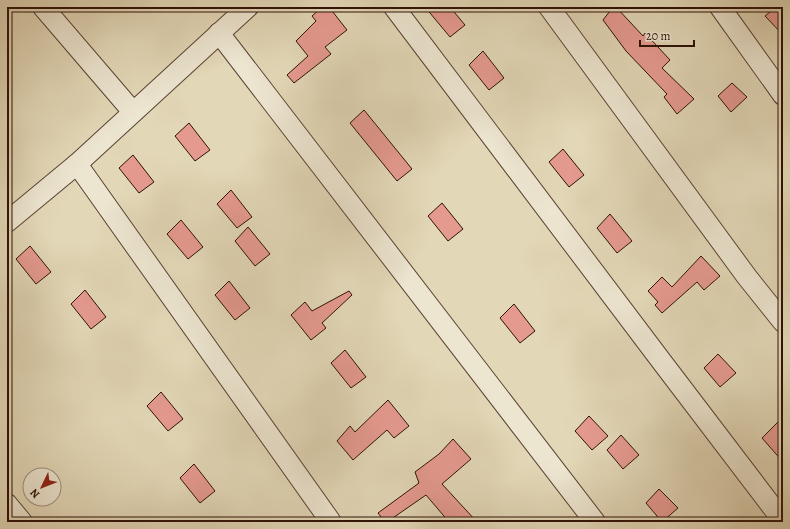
<svg xmlns="http://www.w3.org/2000/svg" width="790" height="529" viewBox="0 0 790 529" font-family="Alegreya,serif">
<style>
.building{fill:#e59a90;stroke:#2e1107}
.lines{fill:none;stroke-linecap:round;stroke-linejoin:round}
.minor-casing{stroke:#5b4233;stroke-width:22}
.minor{stroke:#ece5d0;stroke-width:20}
</style>
<rect width="100%" height="100%" fill="#e2d7b7"/>
<filter id="stains"><feTurbulence type="fractalNoise" baseFrequency=".005" numOctaves="4"/><feColorMatrix values="0 0 0 0 .2 0 0 0 0 .09 0 0 0 0 .02 0 0 0 .5 -.17"/></filter>
<radialGradient id="worn" r=".72"><stop offset=".6" stop-color="#630" stop-opacity="0"/><stop offset="1" stop-color="#630" stop-opacity=".3"/></radialGradient>
<!-- building -->
<g class="building">
<path d="M322,7H329L347,30L325,47L331,54L294,83L287,75L308,56L296,41L316,21L312,16Z"/>
<path d="M425,7H450L465,25L450,37Z"/>
<path d="M613,7H616L643,36L645,33L670,60L662,68L694,99L677,114L664,97L667,94L626,51L603,20Z"/>
<path d="M776,7H783V35L765,16Z"/>
<path d="M483,51L504,78L489,90L469,65Z"/>
<path d="M732,83L747,97L731,112L718,96Z"/>
<path d="M364,110L412,169L397,181L350,123Z"/>
<path d="M189,123L210,150L195,161L175,136Z"/>
<path d="M563,149L584,175L569,187L549,162Z"/>
<path d="M133,155L154,182L139,193L119,168Z"/>
<path d="M231,190L252,217L237,228L217,204Z"/>
<path d="M442,203L463,229L448,241L428,216Z"/>
<path d="M610,214L632,241L617,253L597,228Z"/>
<path d="M181,220L203,247L188,259L167,234Z"/>
<path d="M248,227L270,254L255,266L235,241Z"/>
<path d="M30,246L51,272L36,284L16,259Z"/>
<path d="M701,256L720,276L704,290L697,282L662,313L655,305L658,302L648,291L662,277L672,287Z"/>
<path d="M229,281L250,308L235,320L215,295Z"/>
<path d="M85,290L106,317L91,329L71,304Z"/>
<path d="M349,291L352,295L322,323L326,328L311,340L291,315L305,302L312,311Z"/>
<path d="M514,304L535,331L520,343L500,318Z"/>
<path d="M345,350L366,377L351,388L331,363Z"/>
<path d="M718,354L736,373L720,387L704,368Z"/>
<path d="M161,392L183,419L168,431L147,406Z"/>
<path d="M388,400L409,426L394,438L387,430L353,460L337,441L350,426L355,432Z"/>
<path d="M589,416L608,436L592,450L575,431Z"/>
<path d="M783,417V462L762,438Z"/>
<path d="M621,435L639,455L623,469L607,450Z"/>
<path d="M453,439L471,459L442,484L477,522H449L426,495L387,522H385L378,513L419,483L415,472L439,454Z"/>
<path d="M194,464L215,491L200,503L180,478Z"/>
<path d="M659,489L678,508L662,522L646,503Z"/>
</g>
<g class="lines">
<!-- minor casing -->
<g class="minor-casing">
<g id="minor">
<path d="M43,7L133,112"/>
<path d="M394,7L662,362L783,521"/>
<path d="M549,7L747,277L783,322"/>
<path d="M720,7L783,95"/>
<path d="M219,33L595,522"/>
<path d="M77,164L331,522"/>
<path d="M7,222L77,164L248,7"/>
<path d="M7,504L22,522"/>
</g>
</g>
<!-- minor -->
<use href="#minor" class="minor"/>
</g>
<!-- margin -->
<rect width="790" height="529" fill="none" stroke="#e2d7b7" stroke-width="24"/>
<rect x="8" y="8" width="774" height="513" fill="none" stroke="#2e1107" stroke-width="2"/>
<rect x="12" y="12" width="766" height="505" fill="none" stroke="#2e1107"/>
<!-- north arrow -->
<g transform="translate(42 487) rotate(227)"><circle r="19" fill="#ece5d0" stroke="#a09080"/>
<path d="M0-3L7 15L0 10L-7 15Z" fill="#8f2418"/>
<text y="-6" font-size="11" font-weight="bold" text-anchor="middle" fill="#2e1107">N</text>
</g>
<!-- scale -->
<path d="M640 40v6h54v-6" fill="none" stroke="#2e1107" stroke-width="2"/>
<text x="646" y="40" font-size="12" fill="#2e1107" stroke="#ece5d0" stroke-width="3" paint-order="stroke">20 m</text>
<rect width="100%" height="100%" filter="url(#stains)"/>
<rect width="100%" height="100%" fill="url(#worn)"/>
</svg>
